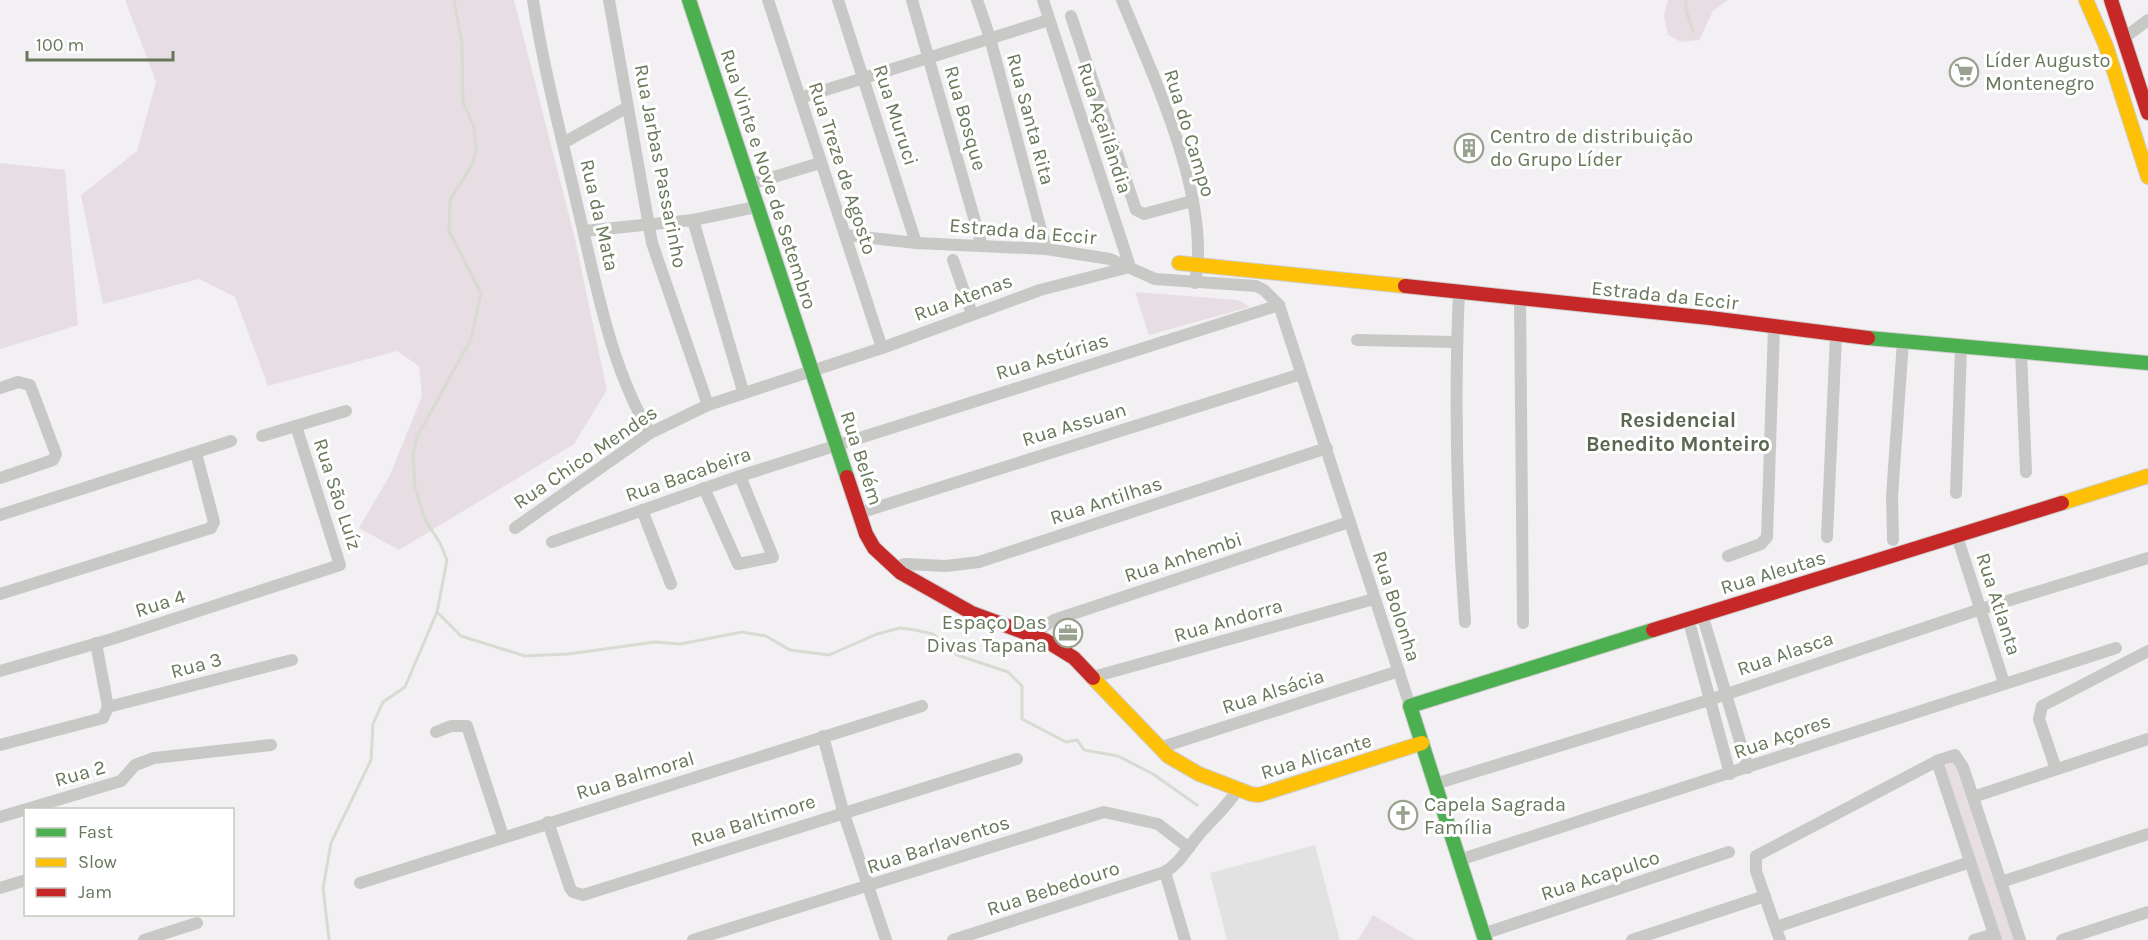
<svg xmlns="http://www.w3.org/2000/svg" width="2148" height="940" viewBox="0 0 2148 940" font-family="Karla,sans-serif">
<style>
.built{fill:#e3e2e2}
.green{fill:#e6dee2}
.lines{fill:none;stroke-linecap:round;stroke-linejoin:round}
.stream{stroke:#d8dbd2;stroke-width:3}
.fast-casing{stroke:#cececd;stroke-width:16}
.slow-casing{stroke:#cececd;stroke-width:16}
.jam-casing{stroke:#cececd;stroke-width:16}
.street{stroke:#c8c9c7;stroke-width:12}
.fast{stroke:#4caf50;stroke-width:14}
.slow{stroke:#ffc107;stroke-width:14}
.jam{stroke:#c62828;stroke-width:14}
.labels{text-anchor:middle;stroke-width:6;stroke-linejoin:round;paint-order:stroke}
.poi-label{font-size:20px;fill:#687759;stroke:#fff;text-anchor:start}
.street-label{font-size:20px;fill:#687759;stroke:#fff}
.neighbourhood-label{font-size:21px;font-weight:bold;fill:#5b6750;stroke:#fff}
</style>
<rect width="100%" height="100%" fill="#f3f0f3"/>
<!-- built -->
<path class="built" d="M1315,845L1340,940H1227L1210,873Z"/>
<!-- green -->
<g class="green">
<path d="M125,0H514L575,239L607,390L574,444L399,550L359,528L390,475L422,396L419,366L397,351L268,386L235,297L199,279L103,304L81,195L137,151L156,82Z"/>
<path d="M1668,0H1728L1713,11L1699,40L1681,42L1668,35L1664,15Z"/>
<path d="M0,163L65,170L78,325L0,349Z"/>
<path d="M1135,292L1238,300L1250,307L1149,335Z"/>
<path d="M1951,761L1956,763L2014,940H2002L1945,766Z"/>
<path d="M1373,915L1415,940H1358Z"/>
</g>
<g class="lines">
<!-- stream -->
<g class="stream">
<path d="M1686,0V10L1693,32"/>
<path d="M437,612L461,636L525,656L568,654L655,642L680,644L742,632L766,636L790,650L829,655L877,634L900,628L915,630L933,634L957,655L1008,672L1022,686V719L1066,742L1077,740L1084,750L1118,756L1153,774L1197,805"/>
<path d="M329,940L323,888L331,843L371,760L373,724L383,702L405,687L437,612L447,560L440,543L425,520L415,487L413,455L417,437L471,339L481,293L449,231L450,200L472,165L476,151L474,127L463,102L462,44L454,0"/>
</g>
<!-- fast casing -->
<g class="fast-casing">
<g id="fast">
<path d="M689,0L847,477"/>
<path d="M1868,338L2148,363"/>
<path d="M1485,940L1410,706L1653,630"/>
</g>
</g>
<!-- slow casing -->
<g class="slow-casing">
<g id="slow">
<path d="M2086,0L2106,46L2148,177"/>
<path d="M1179,263L1405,286"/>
<path d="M2062,503L2148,476"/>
<path d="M1093,678L1168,756L1199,774L1251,794L1259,795L1422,743"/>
</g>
</g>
<!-- jam casing -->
<g class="jam-casing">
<g id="jam">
<path d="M2111,0L2148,113"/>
<path d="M1405,286L1710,318L1868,338"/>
<path d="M847,477L866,534L874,548L901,573L972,613L1045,640L1074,658L1093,678"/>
<path d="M1653,630L2062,503"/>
</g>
</g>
<!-- street -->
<g class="street">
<path d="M533,0C544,72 563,142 579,213C597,288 610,365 650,433"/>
<path d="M609,0L652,243L708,405"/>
<path d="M768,0L882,348"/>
<path d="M838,0L916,243"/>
<path d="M912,0L982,246"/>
<path d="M977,0L990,38L1046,249"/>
<path d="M1122,0C1154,78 1212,199 1195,283"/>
<path d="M1071,16L1136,210L1144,214L1192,201"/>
<path d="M2124,38L2148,20"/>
<path d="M800,98L1049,20"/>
<path d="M563,143L628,107"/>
<path d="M750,184L820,163"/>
<path d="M693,220L743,391"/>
<path d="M584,231L693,220L756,207"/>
<path d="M845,235L916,243L1046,249L1110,259L1155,279L1256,286L1264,290L1279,305L1410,706"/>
<path d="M953,260L972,314"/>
<path d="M1459,292C1454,402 1457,513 1465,622"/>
<path d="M1520,299L1523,623"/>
<path d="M1357,340L1457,342"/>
<path d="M2021,352L2026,472"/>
<path d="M0,388L18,382L30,385L56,454L53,460L0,478"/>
<path d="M262,436L346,411"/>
<path d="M704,488L738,564L773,557L740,476"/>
<path d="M1956,493L1961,347"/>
<path d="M642,510L671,584"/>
<path d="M859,513L1301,374"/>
<path d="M0,515L231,441"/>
<path d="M515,528L650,433L708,405L882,348L1040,290L1130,267L1043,0"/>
<path d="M1957,536L2004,683"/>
<path d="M1827,537L1836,335"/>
<path d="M1893,540L1892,496L1903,341"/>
<path d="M552,542L740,476L1279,305"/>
<path d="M1728,556L1761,544L1767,537L1774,327"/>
<path d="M894,568L905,564L946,566L979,562L1327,448"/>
<path d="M0,594L211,528L214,522L196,453"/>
<path d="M1702,614L1748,768"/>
<path d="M1688,618L1730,774"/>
<path d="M1033,634L1054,620L1349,522"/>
<path d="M0,671L112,639L340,565L296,426"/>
<path d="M1093,677L1374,599"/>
<path d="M108,707L292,660"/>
<path d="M436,732L451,726H467L503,836"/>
<path d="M823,736L843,811L886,940"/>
<path d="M0,745L103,718L108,707L96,643"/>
<path d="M1159,748L1399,671"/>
<path d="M1937,761L1996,940"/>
<path d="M2056,769L2039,719L2042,706L2148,651"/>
<path d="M1435,784L1709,700L1981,609L2148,558"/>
<path d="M1973,797L2148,739"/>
<path d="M0,817L121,781L135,765L154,758L271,745"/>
<path d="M548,822L570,888L573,892L583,895L1017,759"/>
<path d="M1459,860L2116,648"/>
<path d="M2001,882L2148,834"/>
<path d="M360,883L922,706"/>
<path d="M0,888L26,880"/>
<path d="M1776,927L1970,862"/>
<path d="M1483,934L1729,852"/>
<path d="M144,940L197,923"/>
<path d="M693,940L1104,812L1158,824L1189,848"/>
<path d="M953,940L1165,872"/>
<path d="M1185,940L1165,872C1180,863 1186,850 1197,837C1211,820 1227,807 1238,789"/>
<path d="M1632,940L1765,896"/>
<path d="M1780,940L1756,871V856L1937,761L1955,755L1963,767L2020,940"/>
<path d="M1974,940L1994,934"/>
<path d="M2062,940L2148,912"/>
</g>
<!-- fast -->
<use href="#fast" class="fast"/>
<!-- slow -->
<use href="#slow" class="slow"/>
<!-- jam -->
<use href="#jam" class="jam"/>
</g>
<!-- icons -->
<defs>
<g id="supermarket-ring" transform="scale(1.5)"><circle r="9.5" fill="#fff" stroke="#99a18f" stroke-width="1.5"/><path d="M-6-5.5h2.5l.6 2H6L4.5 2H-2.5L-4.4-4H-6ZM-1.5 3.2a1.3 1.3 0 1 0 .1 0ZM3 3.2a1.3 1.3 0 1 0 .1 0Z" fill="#99a18f"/></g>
<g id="building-ring" transform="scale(1.5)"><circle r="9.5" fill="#fff" stroke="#99a18f" stroke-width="1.5"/><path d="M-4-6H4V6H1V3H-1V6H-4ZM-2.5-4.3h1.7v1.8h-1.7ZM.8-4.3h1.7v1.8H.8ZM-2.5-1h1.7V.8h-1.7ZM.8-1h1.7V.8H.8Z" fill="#99a18f"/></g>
<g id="office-ring" transform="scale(1.5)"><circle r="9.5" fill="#fff" stroke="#99a18f" stroke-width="1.5"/><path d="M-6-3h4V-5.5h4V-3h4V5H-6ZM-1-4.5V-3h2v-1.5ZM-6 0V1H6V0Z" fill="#99a18f"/></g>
<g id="church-ring" transform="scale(1.5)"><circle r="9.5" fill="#fff" stroke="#99a18f" stroke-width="1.5"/><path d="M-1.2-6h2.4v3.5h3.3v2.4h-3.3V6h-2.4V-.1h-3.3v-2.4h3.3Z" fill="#99a18f"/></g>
</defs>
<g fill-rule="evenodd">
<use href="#supermarket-ring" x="1964" y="72"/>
<use href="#building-ring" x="1469" y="148"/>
<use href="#office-ring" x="1068" y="633"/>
<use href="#church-ring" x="1403" y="815"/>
</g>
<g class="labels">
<!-- poi labels -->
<g class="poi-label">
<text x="1985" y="67">Líder Augusto<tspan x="1985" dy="23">Montenegro</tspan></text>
<text x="1490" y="143">Centro de distribuição<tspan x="1490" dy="23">do Grupo Líder</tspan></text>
<text x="1047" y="629" text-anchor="end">Espaço Das<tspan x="1047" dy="23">Divas Tapana</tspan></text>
<text x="1424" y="811">Capela Sagrada<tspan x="1424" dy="23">Família</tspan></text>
</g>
<!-- street labels -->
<g class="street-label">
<text transform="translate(896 115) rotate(72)" y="7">Rua Muruci</text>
<text transform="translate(966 118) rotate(74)" y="7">Rua Bosque</text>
<text transform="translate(1031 119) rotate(75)" y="7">Rua Santa Rita</text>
<text transform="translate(1105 128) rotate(72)" y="7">Rua Açailândia</text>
<text transform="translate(1190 133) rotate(73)" y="7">Rua do Campo</text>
<text transform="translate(661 166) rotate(79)" y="7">Rua Jarbas Passarinho</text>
<text transform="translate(843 168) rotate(72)" y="7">Rua Treze de Agosto</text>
<text transform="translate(769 179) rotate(72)" y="7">Rua Vinte e Nove de Setembro</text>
<text transform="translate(600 215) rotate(77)" y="7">Rua da Mata</text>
<text transform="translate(1023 231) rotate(5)" y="7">Estrada da Eccir</text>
<text transform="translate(1665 295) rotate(6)" y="7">Estrada da Eccir</text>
<text transform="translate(963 297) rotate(-20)" y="7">Rua Atenas</text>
<text transform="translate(1052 356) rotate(-17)" y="7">Rua Astúrias</text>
<text transform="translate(1074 424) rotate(-17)" y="7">Rua Assuan</text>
<text transform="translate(585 457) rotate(-34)" y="7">Rua Chico Mendes</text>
<text transform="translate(862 458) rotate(72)" y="7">Rua Belém</text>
<text transform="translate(688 474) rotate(-19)" y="7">Rua Bacabeira</text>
<text transform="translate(338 494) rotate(72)" y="7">Rua São Luíz</text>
<text transform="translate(1106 500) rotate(-18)" y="7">Rua Antilhas</text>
<text transform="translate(1183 557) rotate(-18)" y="7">Rua Anhembi</text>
<text transform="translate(1773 572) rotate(-17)" y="7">Rua Aleutas</text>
<text transform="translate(160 603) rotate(-18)" y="7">Rua 4</text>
<text transform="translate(1999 604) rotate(72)" y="7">Rua Atlanta</text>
<text transform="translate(1397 606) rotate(72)" y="7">Rua Bolonha</text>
<text transform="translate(1228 620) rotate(-16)" y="7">Rua Andorra</text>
<text transform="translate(1785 653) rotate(-19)" y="7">Rua Alasca</text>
<text transform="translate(196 665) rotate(-15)" y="7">Rua 3</text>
<text transform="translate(1273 691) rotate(-18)" y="7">Rua Alsácia</text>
<text transform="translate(1782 736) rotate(-19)" y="7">Rua Açores</text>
<text transform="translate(1316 756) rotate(-17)" y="7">Rua Alicante</text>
<text transform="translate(80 773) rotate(-16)" y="7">Rua 2</text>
<text transform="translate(635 775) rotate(-17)" y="7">Rua Balmoral</text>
<text transform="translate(753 820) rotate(-18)" y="7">Rua Baltimore</text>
<text transform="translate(938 844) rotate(-18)" y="7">Rua Barlaventos</text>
<text transform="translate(1600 875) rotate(-18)" y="7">Rua Acapulco</text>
<text transform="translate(1053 888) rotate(-18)" y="7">Rua Bebedouro</text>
</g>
<!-- neighbourhood labels -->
<g class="neighbourhood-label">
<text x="1678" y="427">Residencial<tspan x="1678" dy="24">Benedito Monteiro</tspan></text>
</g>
</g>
<!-- legend -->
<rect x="24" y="808" width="210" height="108" fill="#ffffff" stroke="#c3c9bd" stroke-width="1.5"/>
<rect x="36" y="828" width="30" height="9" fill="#4caf50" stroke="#c3c9bd" stroke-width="1.5"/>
<text x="78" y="838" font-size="18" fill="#687759">Fast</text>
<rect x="36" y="858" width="30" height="9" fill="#ffc107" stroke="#c3c9bd" stroke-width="1.5"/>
<text x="78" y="868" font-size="18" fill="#687759">Slow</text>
<rect x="36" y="888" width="30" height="9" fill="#c62828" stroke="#c3c9bd" stroke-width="1.5"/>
<text x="78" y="898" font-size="18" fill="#687759">Jam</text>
<!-- scale -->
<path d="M27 51v9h146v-9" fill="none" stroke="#687759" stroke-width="3"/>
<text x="36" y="51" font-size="18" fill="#687759" stroke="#ffffff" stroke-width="4.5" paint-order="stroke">100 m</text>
</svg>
